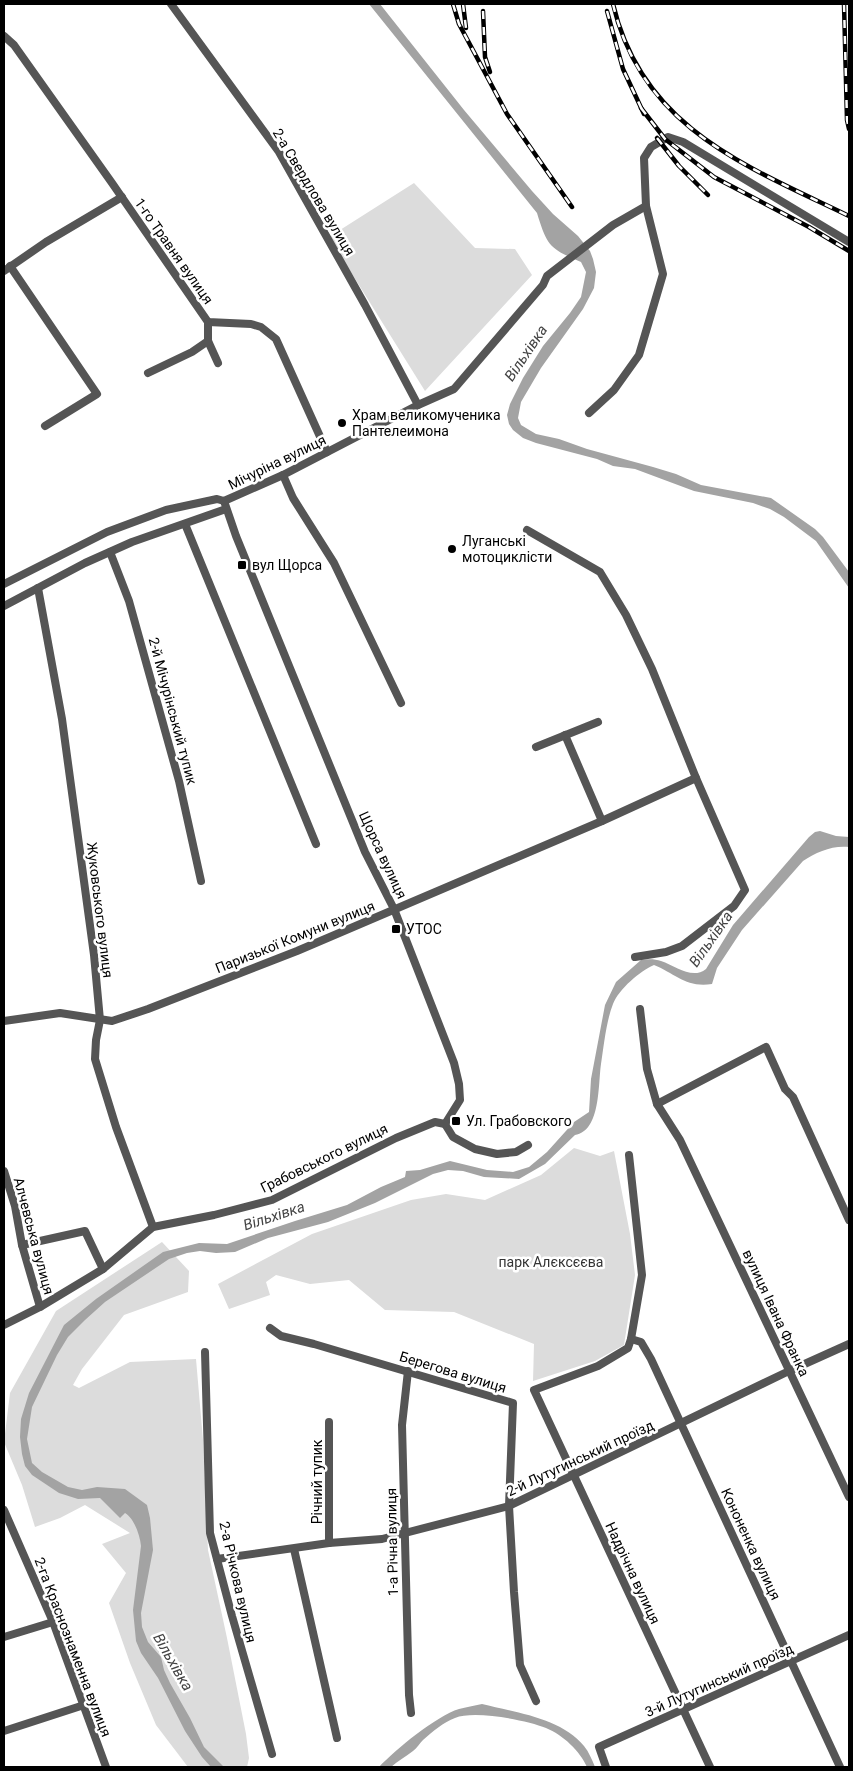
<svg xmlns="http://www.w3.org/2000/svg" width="853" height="1771" viewBox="0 0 853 1771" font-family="Roboto,sans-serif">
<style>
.green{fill:#dcdcdc}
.water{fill:#a3a3a3}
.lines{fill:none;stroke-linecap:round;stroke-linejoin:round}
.minor{stroke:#555;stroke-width:8}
.rail-casing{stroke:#000;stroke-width:4.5}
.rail{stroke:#fff;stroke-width:2.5;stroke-dasharray:8;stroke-linecap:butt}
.poi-dot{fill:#000;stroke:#fff;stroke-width:2}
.labels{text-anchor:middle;stroke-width:5;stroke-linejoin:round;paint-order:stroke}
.street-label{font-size:14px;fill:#000;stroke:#fff}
.poi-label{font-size:14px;fill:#000;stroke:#fff;text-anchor:start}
.park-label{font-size:14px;fill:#333;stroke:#fff}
.water-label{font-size:15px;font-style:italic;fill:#444;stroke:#fff}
</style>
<rect width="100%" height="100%" fill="#fff"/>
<!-- green -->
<g class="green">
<path d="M414,183L475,248L515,249L532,275L425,391L329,237Z"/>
<path d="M574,1148L600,1156L614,1151L630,1234L635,1275L624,1345L595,1361L533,1381L534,1344L454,1312L385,1310L349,1280L310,1284L276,1275L266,1282L270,1295L229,1309L218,1284L312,1234L411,1200L446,1194L485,1200L541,1175Z"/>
<path d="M162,1242L189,1271L188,1292L124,1315L82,1369L73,1385L79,1388L130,1362L196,1359L203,1440L208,1550L227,1638L246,1734L249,1758L247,1767H188L156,1725L130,1663L109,1603L126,1573L102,1544L130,1533L85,1505L60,1518L35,1527L22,1485L4,1442L10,1393L56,1311Z"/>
</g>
<!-- water -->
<g class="water">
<path d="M369,4H380L464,110L532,191L553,214L578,236L590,251L593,259L596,272L594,288L583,309L541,368L521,402L518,418L521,425L536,434L559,439L587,449L653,467L676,474L701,485L771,498L815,529L823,537L849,572V588L816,541L784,517L770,509L753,503L694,491L635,469L613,466L597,459L536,443L523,438L513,430L509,424L507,415L510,404L523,378L543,346L570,313L581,297L586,272L581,262C550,249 547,246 537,213Z"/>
<path d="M820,831L836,836L849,837V847C833,845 816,852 803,861L742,930L717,968L712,984C686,988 676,974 654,965C640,971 619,989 613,1004C606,1022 604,1045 601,1064C598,1084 601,1131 575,1135L545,1164L519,1179L484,1177L463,1171L448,1170L433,1174L375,1203L328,1222L268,1238L235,1252L216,1253L200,1251L187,1253L169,1259L105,1302L85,1320L68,1337L57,1355L32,1407L27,1439L32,1463L42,1472L68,1487L82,1490L97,1487L125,1489L147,1505L150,1518L153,1550L141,1613L142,1627L148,1642L161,1657L164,1670L170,1683L190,1718L204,1747L224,1767H211L202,1757L185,1731L158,1678L141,1653L136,1641L133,1610L141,1546C140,1535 134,1518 125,1513L120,1518L100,1498L78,1499L59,1493L32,1475L25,1466L22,1454L20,1437L21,1419L29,1393L64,1325L96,1299L163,1252L199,1243L227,1244L295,1221L347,1205L381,1187L405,1177L406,1171L420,1170L450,1161L487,1170L513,1172L529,1167L547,1152L574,1122L589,1112L591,1079L605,1005L616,982L641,960C648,959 655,959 661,961C676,966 692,980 706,969L733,925L809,837L815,832Z"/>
<path d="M482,1704C514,1712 562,1718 584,1746C589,1752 592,1760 595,1767H587C580,1751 563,1735 546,1728C526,1720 474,1710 455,1718C444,1722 432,1732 423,1740C420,1743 417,1748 413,1751C405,1757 398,1761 391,1767H379C395,1750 436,1716 459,1709C466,1707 474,1706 482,1704Z"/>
</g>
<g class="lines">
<!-- minor -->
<g class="minor">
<path d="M171,4L279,152L365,305L418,405"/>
<path d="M4,36L14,45L112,183L208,322L251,324L261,327L276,339L327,452"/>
<path d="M10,266L97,394L45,426"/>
<path d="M4,271L46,242L122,197"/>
<path d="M208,322V341L218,363"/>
<path d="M148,373L192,352L208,341"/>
<path d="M589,413L614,390L639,355L663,274L646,206"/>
<path d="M283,475L293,498L334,563L401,703"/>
<path d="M224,501L236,536L365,852L394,909L454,1063L459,1084L460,1100L445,1124L453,1137L475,1149L497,1154L516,1152L528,1145"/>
<path d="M185,524L316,844"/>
<path d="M527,530L600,572L626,615L652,669L696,778L745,890L734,906L682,946L666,952L635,957"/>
<path d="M110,552L129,601L179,781L201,881"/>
<path d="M4,584L107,532L166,510L217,499L224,501L283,475L418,405L454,389L543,285L547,276L613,225L646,206L644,158L651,147L668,137L683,142L849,242"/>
<path d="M38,588L62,719L94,955L100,1020L96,1040L95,1059L116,1127L153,1227"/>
<path d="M4,606L85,563L132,542L226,509"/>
<path d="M565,735L602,821"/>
<path d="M536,747L598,722"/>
<path d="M640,1009L647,1069L657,1104"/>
<path d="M4,1021L60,1013L112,1021L148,1009L297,951L602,821L696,778"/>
<path d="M629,1155L642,1275L631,1339L628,1348L598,1366L534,1390L710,1767"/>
<path d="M4,1171L15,1206L22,1245L40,1307"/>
<path d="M849,1220L793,1097L785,1089L766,1047L657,1104L680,1140L849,1497"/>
<path d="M22,1245L85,1231L103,1269"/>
<path d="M4,1325L40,1307L103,1269L153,1227L214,1215L272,1200L396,1138L435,1122L445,1124"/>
<path d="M270,1328L281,1336L314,1344L513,1403L509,1506L514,1592L520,1665L536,1701"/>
<path d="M631,1339L641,1342L651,1359L840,1767"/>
<path d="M205,1352L210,1533L232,1616L272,1754"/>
<path d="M408,1371L402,1425L409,1695L411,1713"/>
<path d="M329,1422V1543"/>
<path d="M4,1510L53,1622L106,1767"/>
<path d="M294,1549L337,1738"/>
<path d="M217,1559L329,1543L382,1539L509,1506L789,1371L849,1344"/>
<path d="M4,1637L53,1622"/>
<path d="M4,1731L84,1705"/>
<path d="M606,1767L599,1747L849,1635"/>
</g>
<!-- rail casing -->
<g class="rail-casing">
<g id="rail">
<path d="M453,4L459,24L507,114L572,207"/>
<path d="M463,4L466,28"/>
<path d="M613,4C642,128 746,166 849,216"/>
<path d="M844,4L847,120L849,129"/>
<path d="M483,11L485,57L490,72"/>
<path d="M607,11L623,69L644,114"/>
<path d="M641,108L665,139L714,177L809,227L849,251"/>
<path d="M657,138L679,166L708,195"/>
</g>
</g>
<!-- rail -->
<use href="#rail" class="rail"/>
</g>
<!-- markers -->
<g class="poi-dot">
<circle cx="342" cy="423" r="5"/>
<circle cx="452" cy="549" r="5"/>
<rect x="237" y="560" width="10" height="10" rx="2.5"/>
<rect x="391" y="924" width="10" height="10" rx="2.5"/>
<rect x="451" y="1116" width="10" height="10" rx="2.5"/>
</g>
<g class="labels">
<!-- street labels -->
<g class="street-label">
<text transform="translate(314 192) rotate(59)" y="5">2-а Свердлова вулиця</text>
<text transform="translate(174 251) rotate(55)" y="5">1-го Травня вулиця</text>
<text transform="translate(277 462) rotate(-26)" y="5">Мічуріна вулиця</text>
<text transform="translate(173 711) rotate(75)" y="5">2-й Мічурінський тупик</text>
<text transform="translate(383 855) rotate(65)" y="5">Щорса вулиця</text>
<text transform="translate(100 910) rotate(83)" y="5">Жуковського вулиця</text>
<text transform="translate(295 937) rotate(-22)" y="5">Паризької Комуни вулиця</text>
<text transform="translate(324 1158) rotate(-26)" y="5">Грабовського вулиця</text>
<text transform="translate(34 1236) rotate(75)" y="5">Алчевська вулиця</text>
<text transform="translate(776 1313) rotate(65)" y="5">вулиця Івана Франка</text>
<text transform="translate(453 1372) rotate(17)" y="5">Берегова вулиця</text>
<text transform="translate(580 1458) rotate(-25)" y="5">2-й Лутугинський проїзд</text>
<text transform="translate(317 1482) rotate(-90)" y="5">Річний тупик</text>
<text transform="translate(392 1542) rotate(-91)" y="5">1-а Річна вулиця</text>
<text transform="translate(751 1544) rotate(65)" y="5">Кононенка вулиця</text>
<text transform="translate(633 1573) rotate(65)" y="5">Надрічна вулиця</text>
<text transform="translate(238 1582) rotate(77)" y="5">2-а Річкова вулиця</text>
<text transform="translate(73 1647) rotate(69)" y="5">2-га Краснознаменна вулиця</text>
<text transform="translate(719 1680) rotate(-24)" y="5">3-й Лутугинський проїзд</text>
</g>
<!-- poi labels -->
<g class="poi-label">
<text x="352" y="420">Храм великомученика<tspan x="352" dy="16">Пантелеимона</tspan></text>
<text x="462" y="546">Луганські<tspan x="462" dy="16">мотоциклісти</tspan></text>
<text x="252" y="570">вул Щорса</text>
<text x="406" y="934">УТОС</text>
<text x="466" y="1126">Ул. Грабовского</text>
</g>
<!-- park labels -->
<g class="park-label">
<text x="551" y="1267">парк Алєксєєва</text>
</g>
<!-- water labels -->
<g class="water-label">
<text transform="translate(526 353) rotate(-56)" y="5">Вільхівка</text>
<text transform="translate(711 939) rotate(-55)" y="5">Вільхівка</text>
<text transform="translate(274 1216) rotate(-18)" y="5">Вільхівка</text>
<text transform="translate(173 1662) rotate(60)" y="5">Вільхівка</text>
</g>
</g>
<!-- border -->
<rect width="853" height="1771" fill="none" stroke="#000000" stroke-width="10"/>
</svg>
